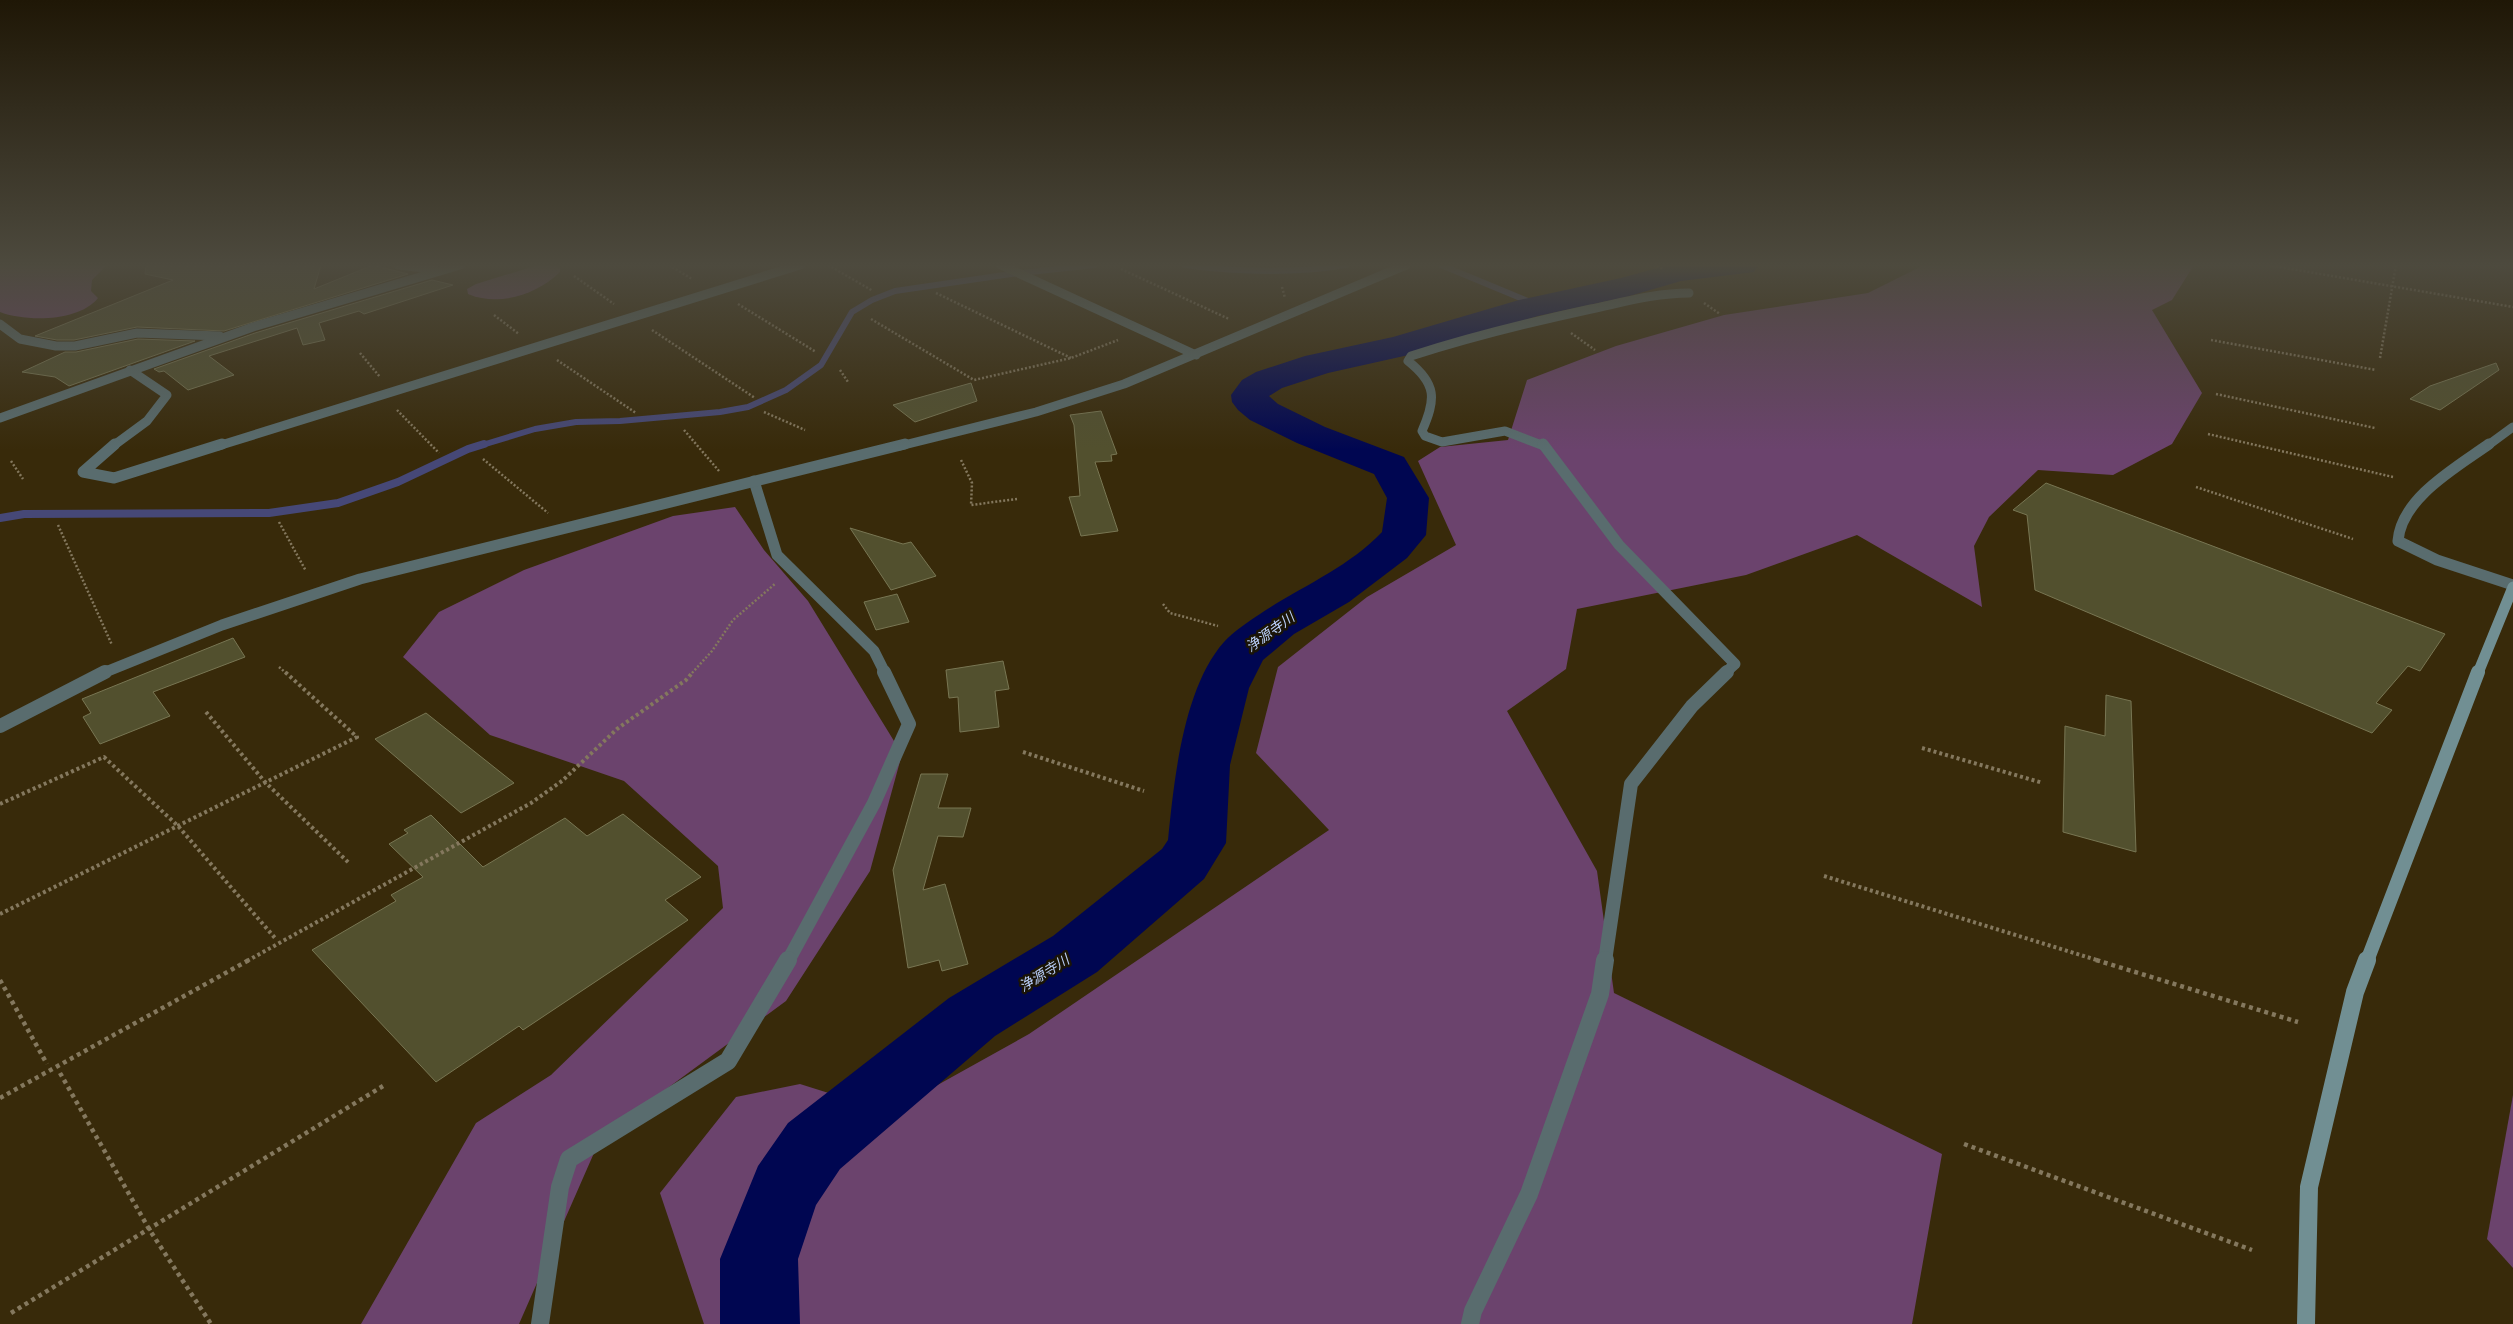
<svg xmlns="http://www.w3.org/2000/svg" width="2513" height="1324" viewBox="0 0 2513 1324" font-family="'IBM Plex Sans','Noto Sans JP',sans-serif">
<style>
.green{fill:#6b436d}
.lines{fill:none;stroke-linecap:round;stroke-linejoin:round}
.stream-far1{stroke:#464877;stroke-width:6}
.stream{stroke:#464877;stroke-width:8}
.river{fill:#000651;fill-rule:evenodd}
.building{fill:#52502e;stroke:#787653}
.path-far2{stroke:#84785e;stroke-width:2.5;stroke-dasharray:2 2;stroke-linecap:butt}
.path-far1{stroke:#84785e;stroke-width:4;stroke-dasharray:3 3;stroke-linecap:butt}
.path{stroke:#84785e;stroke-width:4.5;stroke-dasharray:4 4;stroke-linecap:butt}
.street-far3{stroke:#596c6e;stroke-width:9}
.street-far2{stroke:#596c6e;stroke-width:11}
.street-far1{stroke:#596c6e;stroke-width:14}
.street{stroke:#596c6e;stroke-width:18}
.secondary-far2{stroke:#718f93;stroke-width:11}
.secondary-far1{stroke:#718f93;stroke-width:14}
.secondary{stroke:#718f93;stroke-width:18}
.labels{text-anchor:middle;stroke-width:5;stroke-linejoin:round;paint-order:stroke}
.water-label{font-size:14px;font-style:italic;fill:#bacff9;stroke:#1a1407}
</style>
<rect width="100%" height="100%" fill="#382a0a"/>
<!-- green -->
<g class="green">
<path d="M0,265H107L92,280L91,291L98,298C79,322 26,322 0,312Z"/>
<path d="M538,265H554L560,268V272C536,295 499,307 468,294L467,289L476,284Z"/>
<path d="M1924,265H2194L2172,300L2152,310L2202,393L2172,444L2113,475L2038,470L1989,517L1974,546L1982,607L1857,535L1746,575L1577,609L1566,669L1507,711L1597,871L1614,993L1942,1154L1912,1324H704L660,1193L736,1097L800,1084L889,1112L1029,1034L1329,830L1256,753L1278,667L1367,597L1456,545L1418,461L1440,447L1508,440L1527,380L1616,346L1724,315L1868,293Z"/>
<path d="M735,507L764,550L808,601L902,754L870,871L786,1001L601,1137L519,1324H361L476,1123L551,1075L723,908L718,866L624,781L490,735L403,657L439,612L524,570L673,516Z"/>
<path d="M2513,1095V1268L2487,1239Z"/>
</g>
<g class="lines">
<!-- stream-far1 -->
<g class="stream-far1">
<path d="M1184,265C1238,272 1292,274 1346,265"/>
<path d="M1441,265L1540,306"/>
<path d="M479,446L535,429L576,422L620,421L720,412L748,407L786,390L821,365L852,312L872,300L895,291L1011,274L1095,265"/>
</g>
<!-- stream -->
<path class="stream" d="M0,518L24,514L269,513L338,503L398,482L468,449L484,444"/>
<!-- river -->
<path class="river" d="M1668,265H1759L1754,272L1681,281L1626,297L1538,316L1413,354L1328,373L1282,388L1269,396L1278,404L1325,427L1404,457L1429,498L1426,535L1407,558L1349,602L1294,634L1263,660L1249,688L1230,765L1226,843L1204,879L1097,972L995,1036L840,1169L816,1205L798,1259L800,1324H720V1259L758,1166L788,1123L949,998L1053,936L1162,849L1168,840C1174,781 1183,688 1224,642C1233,632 1248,622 1260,614C1300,587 1348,568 1382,532L1387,498L1374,474L1297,443L1250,420L1238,410L1232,402L1231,395L1242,380L1256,372L1305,356L1393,337L1519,300L1621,278Z"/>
</g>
<!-- building -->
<g class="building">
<path d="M146,265H321L314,289L373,265L408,274L224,331L137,327L74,340H57L35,336L173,280L145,274Z"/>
<path d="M432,280L453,285L364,314L359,311L319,323L325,340L303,345L297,328L209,356L234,375L188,390L164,371L159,372L154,369L255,333Z"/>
<path d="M138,339L195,341L69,386L55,377L22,372L65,352H76Z"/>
<path d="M2496,363L2499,370L2440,410L2410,399L2430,386Z"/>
<path d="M971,383L977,401L915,422L893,405Z"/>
<path d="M1101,411L1117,454L1111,455L1112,461L1095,462L1118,531L1081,536L1069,497L1080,496L1074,425L1070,415Z"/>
<path d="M2046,483L2445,634L2420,671L2408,666L2376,703L2392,710L2372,733L2035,590L2027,515L2013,510Z"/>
<path d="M850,528L903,544L911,542L936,576L891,590Z"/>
<path d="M897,594L909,622L876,630L864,602Z"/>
<path d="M233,638L245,657L153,692L170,716L100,744L83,717L91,713L82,699Z"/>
<path d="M1003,661L1009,689L995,691L999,727L960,732L958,697L949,698L946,670Z"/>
<path d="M2106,695L2131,701L2136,852L2063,832L2065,726L2105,736Z"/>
<path d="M426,713L514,783L461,813L375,739Z"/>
<path d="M921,774H948L938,808H971L963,837L938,836L923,890L945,884L968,964L942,971L939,960L908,968L893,870Z"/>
<path d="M623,814L701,877L665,900L688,920L523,1030L519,1026L436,1082L312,950L396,901L391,895L423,877L389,844L408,833L404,830L431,815L483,867L565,818L587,836Z"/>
</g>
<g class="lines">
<!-- path-far2 -->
<g class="path-far2">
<path d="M669,265L692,279"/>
<path d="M828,265L873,291"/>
<path d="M1653,265L1664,269"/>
<path d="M2268,265L2513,307"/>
<path d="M1121,269L1229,319"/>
<path d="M574,276L614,304"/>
<path d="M1282,287L1285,298"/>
<path d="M936,293L1071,358"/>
<path d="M1704,303L1720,314"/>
<path d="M738,304L816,352"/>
<path d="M494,315L519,334"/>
<path d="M871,319L974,380L1071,358L1118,340"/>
<path d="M652,330L755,398"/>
<path d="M1571,333L1595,350"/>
<path d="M2211,340L2376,370"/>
<path d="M360,353L380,377"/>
<path d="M2380,358L2396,265"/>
<path d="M557,360L636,413"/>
<path d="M840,370L848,382"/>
<path d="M2216,394L2375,428"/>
<path d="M397,410L439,453"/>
<path d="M764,412L805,430"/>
<path d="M684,430L719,471"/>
<path d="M2208,434L2393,477"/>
<path d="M483,459L548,513"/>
<path d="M961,460L972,483L971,505L1017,499"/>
<path d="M11,461L23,479"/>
<path d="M2196,487L2353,539"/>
<path d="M279,522L306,571"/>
<path d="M58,525L112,645"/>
<path d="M1163,604L1170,613L1218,626"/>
<path d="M279,667L286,673"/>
<path d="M692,673L712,651L733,620L776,583"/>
</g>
<!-- path-far1 -->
<g class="path-far1">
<path d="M206,712L265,782L350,864"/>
<path d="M1922,748L2043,783"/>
<path d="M1023,752L1144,791"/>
<path d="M0,804L104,757L178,826L275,938"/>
<path d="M1824,876L2100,961"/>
<path d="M0,914L357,737L285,672"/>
<path d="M247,961L531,803L562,781L617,729L686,680L693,672"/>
</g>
<!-- path -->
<g class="path">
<path d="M2096,960L2298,1022"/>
<path d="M0,980L47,1064"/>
<path d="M60,1073L149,1229L211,1324"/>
<path d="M0,1098L249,960"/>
<path d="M1964,1144L2252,1250"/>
<path d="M11,1313L383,1086"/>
</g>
<!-- street-far3 -->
<g class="street-far3">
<path d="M398,265L434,269"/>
<path d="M1001,265L1196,355"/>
<path d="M0,324L20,339L56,346H75L137,333L220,336"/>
<path d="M0,418L253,327L460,265"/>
<path d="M113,446L147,421L167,395L130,370"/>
<path d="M218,446L800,265"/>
<path d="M900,446L1036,412L1124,384L1406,265"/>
<path d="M1544,446L1505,431L1442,442L1425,436L1422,431C1436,399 1437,384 1408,361L1411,356C1470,337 1531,322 1591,309C1624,302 1656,293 1689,293"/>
<path d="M2487,446L2513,427"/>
</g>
<!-- street-far2 -->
<g class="street-far2">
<path d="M115,444L83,472L114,478L222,444"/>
<path d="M1543,444L1619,545L1735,664L1725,673"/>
<path d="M2489,444C2457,467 2401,498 2398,541L2437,560L2513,585"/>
<path d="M754,481L777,555L874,651L885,673"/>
<path d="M103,673L222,625L360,579L905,444"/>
</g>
<!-- street-far1 -->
<g class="street-far1">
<path d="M0,726L105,672"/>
<path d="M788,961L874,803L909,724L884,672"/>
<path d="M1605,961L1631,784L1692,706L1727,672"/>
</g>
<!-- street -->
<g class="street">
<path d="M540,1324L560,1187L569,1159L728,1061L788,960"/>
<path d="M1470,1324L1473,1311L1529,1194L1600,994L1605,960"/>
</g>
<!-- secondary-far2 -->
<path class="secondary-far2" d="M2478,673L2513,587"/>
<!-- secondary-far1 -->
<path class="secondary-far1" d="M2367,961L2478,672"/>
<!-- secondary -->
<path class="secondary" d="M2306,1324L2309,1187L2355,992L2367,960"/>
</g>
<!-- sky -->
<linearGradient id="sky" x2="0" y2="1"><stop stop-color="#1f1706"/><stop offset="0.59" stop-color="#4d4a3e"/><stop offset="1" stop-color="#4d4a3e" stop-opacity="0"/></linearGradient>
<rect width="2513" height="450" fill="url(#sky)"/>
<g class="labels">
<!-- water labels -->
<g class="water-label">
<text transform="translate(1270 632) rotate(-36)" y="5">浄源寺川</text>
<text transform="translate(1044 973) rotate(-32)" y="5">浄源寺川</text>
</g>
</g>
</svg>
